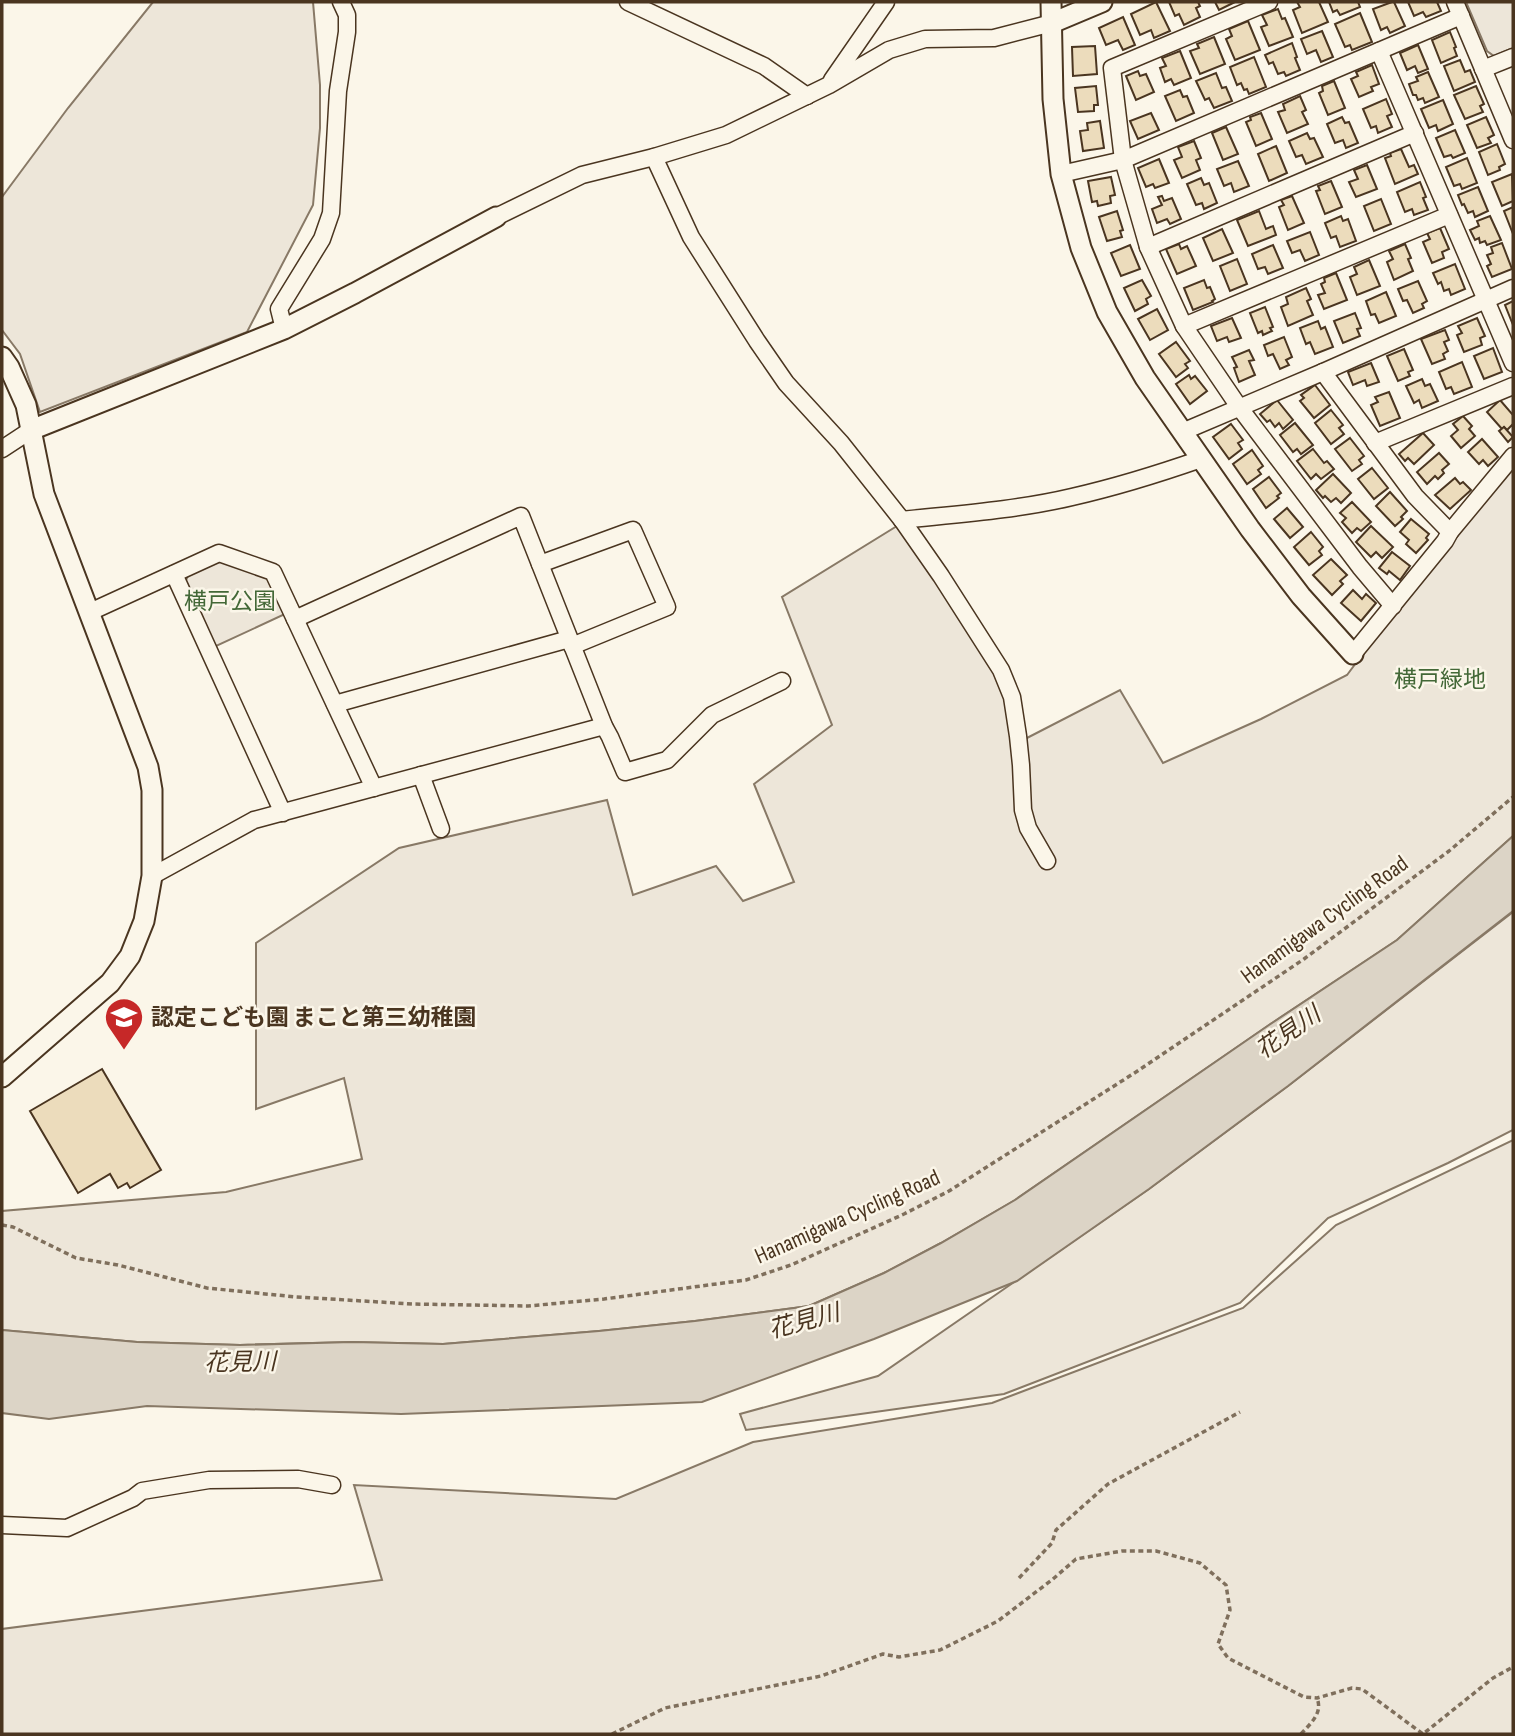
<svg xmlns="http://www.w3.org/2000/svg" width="1515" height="1736" viewBox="0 0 1515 1736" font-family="'Sofia Sans Condensed','Noto Sans JP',sans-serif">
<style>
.green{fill:#ede6d9;stroke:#887966;stroke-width:2}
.water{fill:#dcd4c6;stroke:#887966;stroke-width:2}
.building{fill:#ecdcbc;stroke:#4a3520;stroke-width:2}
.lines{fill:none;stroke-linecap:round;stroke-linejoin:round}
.minor-casing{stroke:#4a3520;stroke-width:19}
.tertiary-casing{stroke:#4a3520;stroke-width:23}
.path{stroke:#7f6f5c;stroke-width:3.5;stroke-dasharray:5 3.5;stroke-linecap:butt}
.minor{stroke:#fbf6e9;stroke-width:16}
.tertiary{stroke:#fbf6e9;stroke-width:19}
.labels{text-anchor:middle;stroke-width:5;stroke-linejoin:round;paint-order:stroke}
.park-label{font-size:23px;fill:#436837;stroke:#fbf6e9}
.street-label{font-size:23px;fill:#4a3520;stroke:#fbf6e9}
.poi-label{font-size:23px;font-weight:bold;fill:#4a3520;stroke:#fbf6e9;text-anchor:start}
.water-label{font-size:24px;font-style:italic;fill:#4a3520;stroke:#fbf6e9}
</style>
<rect width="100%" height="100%" fill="#fbf6e9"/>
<!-- green -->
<g class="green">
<path d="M153,2H313L320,85V128L313,205L247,332L40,412L20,354L2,330V197L68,108Z"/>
<path d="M1466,2H1513V48L1494,56L1487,51Z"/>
<path d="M1513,466V836L1397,940L1269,1025L1015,1200L941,1243L884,1273L809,1306L695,1321L599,1331L443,1344L352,1342L240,1345L137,1342L2,1330V1211L226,1192L362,1159L344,1078L256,1109V943L399,848L607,800L633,895L716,866L743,901L794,882L754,784L832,725L782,597L897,526L985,640L1025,739L1120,690L1163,763L1261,719L1347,675L1415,584Z"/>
<path d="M215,559L269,579L285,614L214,647L185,583L189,573Z"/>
<path d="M1513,912V1130L1448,1163L1328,1218L1240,1303L1004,1394L746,1430L740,1414L878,1376L1149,1189L1288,1086Z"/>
<path d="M1513,1140V1734H2V1629L382,1580L354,1485L616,1499L753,1442L992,1403L1243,1308L1336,1225Z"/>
</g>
<!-- water -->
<path class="water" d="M1513,836V911L1288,1086L1149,1189L1017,1281L874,1339L702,1402L401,1414L147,1406L49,1419L2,1413V1330L137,1342L240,1345L352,1342L443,1344L599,1331L695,1321L809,1306L884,1273L941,1243L1015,1200L1269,1025L1397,940Z"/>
<!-- building -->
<g class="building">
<path d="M1156,2L1170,31L1154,38L1151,30L1140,35L1131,14Z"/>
<path d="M1169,2H1198L1200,6L1196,8L1200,17L1184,25L1179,14L1175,16Z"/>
<path d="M1215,2H1235L1219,10Z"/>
<path d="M1297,2H1319L1328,22L1302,33L1293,10L1300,7Z"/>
<path d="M1329,2H1358L1360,7L1340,15L1337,10L1333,12Z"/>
<path d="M1392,2H1394L1405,26L1390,33L1387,27L1381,30L1373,9Z"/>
<path d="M1408,2H1437L1441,11L1426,17L1423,12L1414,16Z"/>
<path d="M1278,9L1282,19L1285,18L1293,37L1269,46L1261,27L1267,25L1262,15Z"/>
<path d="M1360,13L1372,42L1352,50L1350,45L1345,47L1335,24Z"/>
<path d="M1123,17L1135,45L1123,50L1118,40L1106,45L1099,28Z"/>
<path d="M1248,21L1260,50L1235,60L1226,39L1232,36L1229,29Z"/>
<path d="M1322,31L1333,57L1321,62L1316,50L1307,54L1301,39Z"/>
<path d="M1450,32L1456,47L1454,48L1457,56L1441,63L1432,40Z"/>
<path d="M1214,37L1225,64L1200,74L1190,51L1199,48L1197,44Z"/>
<path d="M1292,43L1297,57L1295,58L1300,70L1286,76L1284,72L1278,74L1273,62L1269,64L1265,55Z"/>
<path d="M1418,45L1428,69L1418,73L1415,66L1407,70L1400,53Z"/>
<path d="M1095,46L1097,74L1073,76L1072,47Z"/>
<path d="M1180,51L1191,78L1174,85L1171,79L1165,82L1160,68L1166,66L1162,58Z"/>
<path d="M1254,57L1266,87L1249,94L1247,89L1244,90L1241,83L1237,85L1230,67Z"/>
<path d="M1460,60L1465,72L1470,70L1475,82L1454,91L1444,66Z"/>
<path d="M1372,65L1379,84L1371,87L1373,91L1359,97L1351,79L1358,76L1356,72Z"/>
<path d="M1138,71L1140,76L1146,74L1154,92L1136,100L1126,76Z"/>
<path d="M1428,72L1439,97L1425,103L1423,98L1418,100L1416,95H1413L1409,84L1418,81L1416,77Z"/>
<path d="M1216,73L1222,88L1226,87L1232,101L1214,108L1209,98L1205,100L1196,81Z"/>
<path d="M1334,81L1345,108L1328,115L1319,93L1323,91L1322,86Z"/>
<path d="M1096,86L1098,105H1094V111L1078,112L1075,88Z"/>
<path d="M1476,86L1484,104L1480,106L1483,112L1465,119L1454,95Z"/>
<path d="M1180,90L1183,97L1187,96L1194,113L1176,121L1165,96Z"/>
<path d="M1300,96L1306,110L1302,112L1308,124L1287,133L1278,112L1285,110L1283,104Z"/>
<path d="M1386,99L1392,114L1387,116L1392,127L1378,133L1376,126L1371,128L1363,109Z"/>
<path d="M1443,100L1453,124L1438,131L1436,125L1429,128L1421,109Z"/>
<path d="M1151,113L1159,130L1138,139L1130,121Z"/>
<path d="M1261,113L1272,139L1256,146L1246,122L1251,120L1250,117Z"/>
<path d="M1342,117L1345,123L1349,122L1358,143L1346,148L1343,140L1335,143L1327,124Z"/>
<path d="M1486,117L1494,135L1488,138L1491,143L1477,148L1467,125Z"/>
<path d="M1100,121L1104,148L1083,151L1080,131L1088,130L1087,123Z"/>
<path d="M1226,127L1238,154L1223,160L1212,133Z"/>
<path d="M1455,130L1465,153L1453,158L1451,155L1444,157L1436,138Z"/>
<path d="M1307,133L1310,139L1314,138L1323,157L1306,164L1302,155L1296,157L1289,141Z"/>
<path d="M1194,141L1201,158L1196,160L1200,170L1182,178L1174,160L1182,157L1178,147Z"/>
<path d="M1497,144L1505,164L1499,167L1500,170L1488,175L1479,152Z"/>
<path d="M1276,146L1287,173L1269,181L1258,154Z"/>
<path d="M1401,149L1409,167L1414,165L1418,174L1395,184L1385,158L1391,156L1390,153Z"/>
<path d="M1467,158L1477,183L1462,189L1460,184L1454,186L1446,167Z"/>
<path d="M1159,159L1169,183L1155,188L1153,184L1146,187L1138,168Z"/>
<path d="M1238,161L1249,186L1234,192L1231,183L1224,186L1217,169Z"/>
<path d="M1367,165L1377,189L1356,197L1349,182L1358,179L1354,170Z"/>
<path d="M1512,174L1513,201L1502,206L1492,182Z"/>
<path d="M1111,177L1115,195L1110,196L1111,203L1098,206L1097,201L1092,202L1088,181Z"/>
<path d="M1201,178L1204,185L1209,183L1217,203L1204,209L1202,203L1196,205L1187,184Z"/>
<path d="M1331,181L1342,207L1325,214L1316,191L1320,190L1318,186Z"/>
<path d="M1420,182L1426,197L1423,198L1428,210L1414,215L1412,209L1405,212L1397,192Z"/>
<path d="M1478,187L1488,211L1475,217L1473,211L1468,213L1464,204L1462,205L1458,195Z"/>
<path d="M1162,196L1164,201L1172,198L1181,219L1170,224L1167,219L1157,223L1152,209L1162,205L1158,197Z"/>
<path d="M1292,196L1304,223L1288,230L1279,207L1284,205L1281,200Z"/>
<path d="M1381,199L1391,224L1374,231L1364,206Z"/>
<path d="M1513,207V234L1504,211Z"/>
<path d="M1117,211L1123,230L1120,231L1122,237L1107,241L1099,217Z"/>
<path d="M1259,211L1266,229L1273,226L1276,235L1248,246L1237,220Z"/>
<path d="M1341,216L1343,221L1348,219L1356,241L1340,247L1336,236L1331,238L1325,223Z"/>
<path d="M1490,216L1501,240L1487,245L1485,241L1480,243L1479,238L1475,240L1470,230L1479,226L1477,221Z"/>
<path d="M1440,228L1449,249L1442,252L1444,258L1432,263L1423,242L1430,239L1427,233Z"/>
<path d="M1222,229L1233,253L1213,261L1203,238Z"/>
<path d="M1310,232L1319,255L1305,261L1300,250L1292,253L1287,241Z"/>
<path d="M1502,243L1512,269L1492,277L1487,266L1491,264L1487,255L1493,253L1491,247Z"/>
<path d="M1179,244L1181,249L1187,246L1196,266L1177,274L1166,249Z"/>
<path d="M1405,244L1411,258L1408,259L1413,271L1394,280L1387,262L1393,259L1389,251Z"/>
<path d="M1130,245L1140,269L1121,276L1111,253Z"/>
<path d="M1273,245L1283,268L1268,274L1265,267L1258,269L1252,254Z"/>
<path d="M1237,259L1247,284L1230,291L1220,266Z"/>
<path d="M1369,260L1380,286L1357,295L1350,277L1357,274L1354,267Z"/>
<path d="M1455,264L1465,289L1451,295L1449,289L1444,291L1441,282L1438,284L1433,273Z"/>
<path d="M1336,273L1347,300L1324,309L1318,295L1325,293L1321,284L1325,282L1324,278Z"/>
<path d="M1142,280L1151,296L1146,299L1148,304L1135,311L1124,288Z"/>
<path d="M1204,280L1207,288L1210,287L1215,299L1212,301L1213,302L1193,310L1184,288Z"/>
<path d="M1418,281L1427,301L1422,304L1424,308L1413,313L1407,300L1403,301L1398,289Z"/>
<path d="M1306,288L1311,299L1307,301L1313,315L1288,326L1281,307L1288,304L1286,297Z"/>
<path d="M1386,292L1396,316L1379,323L1375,314L1371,315L1366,301Z"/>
<path d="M1513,301V325L1505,305Z"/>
<path d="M1265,307L1273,327L1270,328L1272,331L1263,335L1262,331L1258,333L1250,313Z"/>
<path d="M1157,309L1168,330L1150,340L1138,319Z"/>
<path d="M1355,313L1361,328L1357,329L1360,336L1343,343L1334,321Z"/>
<path d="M1232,318L1241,338L1229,342L1227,337L1217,341L1211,326Z"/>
<path d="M1477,318L1485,336L1480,338L1482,345L1464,352L1457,335L1462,333L1458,326Z"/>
<path d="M1318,321L1321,329L1325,327L1333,347L1315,354L1310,342L1306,344L1300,328Z"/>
<path d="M1445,330L1449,340L1444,342L1448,351L1443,354L1445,359L1432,364L1421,339Z"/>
<path d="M1284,337L1292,357L1286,360L1289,365L1280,369L1273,354L1268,356L1264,345Z"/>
<path d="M1176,342L1190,361L1185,364L1188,368L1176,377L1159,354Z"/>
<path d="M1493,348L1502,372L1484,379L1474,356Z"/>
<path d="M1404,349L1413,370L1408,372L1410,376L1398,381L1387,356Z"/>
<path d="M1249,350L1254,360L1249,361L1255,375L1239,382L1234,368L1237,367L1232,357Z"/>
<path d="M1462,362L1472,387L1454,394L1451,387L1446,389L1439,372Z"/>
<path d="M1371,363L1379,382L1367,386L1365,380L1353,385L1348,372Z"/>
<path d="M1189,375L1191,379L1195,376L1207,391L1190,404L1176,384Z"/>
<path d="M1422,379L1425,386L1430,384L1438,401L1422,408L1419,400L1414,403L1406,386Z"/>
<path d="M1315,385L1330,405L1314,418L1300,401L1304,398L1301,395Z"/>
<path d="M1389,392L1400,418L1380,426L1371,405L1378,402L1375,397Z"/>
<path d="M1277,400L1293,420L1283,429L1279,423L1275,427L1270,420L1267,422L1260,414Z"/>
<path d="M1500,400L1513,415V427L1512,425L1507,430L1504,427L1502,429L1487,412Z"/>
<path d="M1331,410L1343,425L1339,428L1344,434L1331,444L1315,423Z"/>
<path d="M1463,416L1472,426L1469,429L1475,436L1461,448L1451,436L1458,430L1453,424Z"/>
<path d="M1295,423L1313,445L1301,454L1297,449L1293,452L1280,435Z"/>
<path d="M1231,424L1243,440L1238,443L1242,449L1229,459L1213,437Z"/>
<path d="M1504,427L1513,437L1508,442L1499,431Z"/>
<path d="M1423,433L1434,445L1414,464L1408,458L1405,461L1399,454Z"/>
<path d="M1350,438L1364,456L1359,460L1362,464L1352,471L1335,449Z"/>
<path d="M1482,439L1498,457L1488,466L1483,460L1479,464L1468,452Z"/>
<path d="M1313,449L1324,463L1327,461L1334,469L1321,479L1316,474L1311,479L1297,461Z"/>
<path d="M1252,450L1263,466L1258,470L1261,474L1247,484L1233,464Z"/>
<path d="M1439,453L1449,464L1442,470L1444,473L1438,479L1435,476L1427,484L1417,472Z"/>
<path d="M1372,468L1388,488L1374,499L1358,479Z"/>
<path d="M1333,474L1351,493L1341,503L1336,498L1331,502L1325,496L1323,498L1316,490Z"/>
<path d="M1269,477L1281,493L1277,496L1279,498L1266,508L1253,489Z"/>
<path d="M1455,478L1460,484L1463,482L1471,490L1450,509L1435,495Z"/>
<path d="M1390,492L1407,511L1401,517L1403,519L1395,526L1376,506Z"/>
<path d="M1352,502L1371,522L1361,531L1357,528L1352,533L1342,522L1346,518L1340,513Z"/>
<path d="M1287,508L1303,527L1290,538L1274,519Z"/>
<path d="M1411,519L1429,534L1426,538L1428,540L1416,553L1406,544L1409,540L1400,532Z"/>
<path d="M1371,526L1393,547L1382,558L1376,552L1371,557L1356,542Z"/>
<path d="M1311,532L1323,547L1319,551L1322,555L1309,565L1294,547Z"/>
<path d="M1392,552L1410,566L1400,580L1389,571L1387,574L1379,568Z"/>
<path d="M1331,559L1347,575L1340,581L1343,584L1332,595L1313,575Z"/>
<path d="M1353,590L1362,599L1366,594L1376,603L1361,621L1341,603Z"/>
<path d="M102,1069L161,1170L130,1188L127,1183L118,1188L110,1174L78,1193L30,1111Z"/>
</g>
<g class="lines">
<!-- minor casing -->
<g class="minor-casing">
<g id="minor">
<path d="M628,2L764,66L807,96"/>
<path d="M1269,2L1112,68L1123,160L1148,247L1184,326L1239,407L1360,567L1393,606"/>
<path d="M1455,2L1513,140"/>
<path d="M1379,51L1513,363"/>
<path d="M1483,69L1513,57"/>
<path d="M832,80L886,2"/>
<path d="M654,157L691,237L757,341L786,383L841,443L902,520L941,576L1001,670L1012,697L1018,736L1021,765L1023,810L1028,828L1047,861"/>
<path d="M1061,174L1123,160L1461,16"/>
<path d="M496,217L582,175L654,157L726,135L829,85L889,50L925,39L994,38L1052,23"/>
<path d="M1148,247L1415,133"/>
<path d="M1184,326L1449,215"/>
<path d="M284,329L279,309L322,239L331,213L338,91L347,32V15L341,2"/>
<path d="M1323,372L1415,496L1450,532"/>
<path d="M1182,432L1323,372L1513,288"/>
<path d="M1375,443L1513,386"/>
<path d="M2,449L31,430"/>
<path d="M902,520C959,514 1017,510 1072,497C1116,487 1158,474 1201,459"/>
<path d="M540,564L633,530L667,607L572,646"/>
<path d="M174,574L283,813"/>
<path d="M90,612L219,553L273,572L374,788"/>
<path d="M295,619L521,516L604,726L610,737L625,772L667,760L712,715L782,681"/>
<path d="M1353,654L1445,541L1450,532L1513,456"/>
<path d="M335,704L569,639"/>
<path d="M421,775L441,829"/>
<path d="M152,876L254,820L604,726"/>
<path d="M2,1525L67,1528L133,1498L142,1491L209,1480L298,1479L332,1485"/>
</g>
</g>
<!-- tertiary casing -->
<g class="tertiary-casing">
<g id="tertiary">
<path d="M1051,2L1053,99L1061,174L1081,248L1107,312L1145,378L1250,529L1301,596L1353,654"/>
<path d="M1052,23L1102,2"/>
<path d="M2,357L9,367L26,405L44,494L148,767L152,790V876L144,921L130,956L110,983L2,1077"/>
<path d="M31,430L284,329L355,293L496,217"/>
</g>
</g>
<!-- path -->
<g class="path">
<path d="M2,1225L13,1227L76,1258L118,1265L207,1288L296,1297L413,1304L528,1306L604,1299L746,1280L791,1265L904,1214L949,1191L1136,1072L1304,959L1449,851L1513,797"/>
<path d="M1019,1578L1052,1543L1056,1530L1108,1484L1240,1412"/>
<path d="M612,1734L665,1708L821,1676L883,1654L899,1657L940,1650L998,1621L1053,1579L1076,1559L1122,1551H1156L1200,1563L1226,1585L1230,1610L1218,1644L1228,1658L1304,1697L1317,1698L1352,1688L1362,1689L1423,1734L1493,1678L1513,1667"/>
<path d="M1301,1734C1311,1723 1323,1713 1317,1698"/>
</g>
<!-- minor -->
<use href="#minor" class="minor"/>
<!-- tertiary -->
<use href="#tertiary" class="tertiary"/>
</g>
<!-- icons -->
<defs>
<g id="school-pin" transform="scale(2.0125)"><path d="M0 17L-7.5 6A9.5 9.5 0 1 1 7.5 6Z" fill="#c62828" stroke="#fbf6e9"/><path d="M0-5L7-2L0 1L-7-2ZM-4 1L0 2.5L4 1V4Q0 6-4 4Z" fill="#fff"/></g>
</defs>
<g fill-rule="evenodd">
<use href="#school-pin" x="124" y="1017"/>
</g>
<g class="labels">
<!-- park labels -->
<g class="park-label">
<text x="230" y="609">横戸公園</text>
<text x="1440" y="687">横戸緑地</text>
</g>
<!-- street labels -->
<g class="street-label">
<text transform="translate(1324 919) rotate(-36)" y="8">Hanamigawa Cycling Road</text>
<text transform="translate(847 1216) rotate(-24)" y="8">Hanamigawa Cycling Road</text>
</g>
<!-- poi labels -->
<g class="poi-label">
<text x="151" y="1025">認定こども園 まこと第三幼稚園</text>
</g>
<!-- water labels -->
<g class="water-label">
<text transform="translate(1288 1032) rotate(-35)" y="8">花見川</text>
<text transform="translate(804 1321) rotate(-15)" y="8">花見川</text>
<text transform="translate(240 1362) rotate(-1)" y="8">花見川</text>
</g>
</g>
<!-- border -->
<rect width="1515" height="1736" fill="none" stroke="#4a3520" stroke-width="7"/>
</svg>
